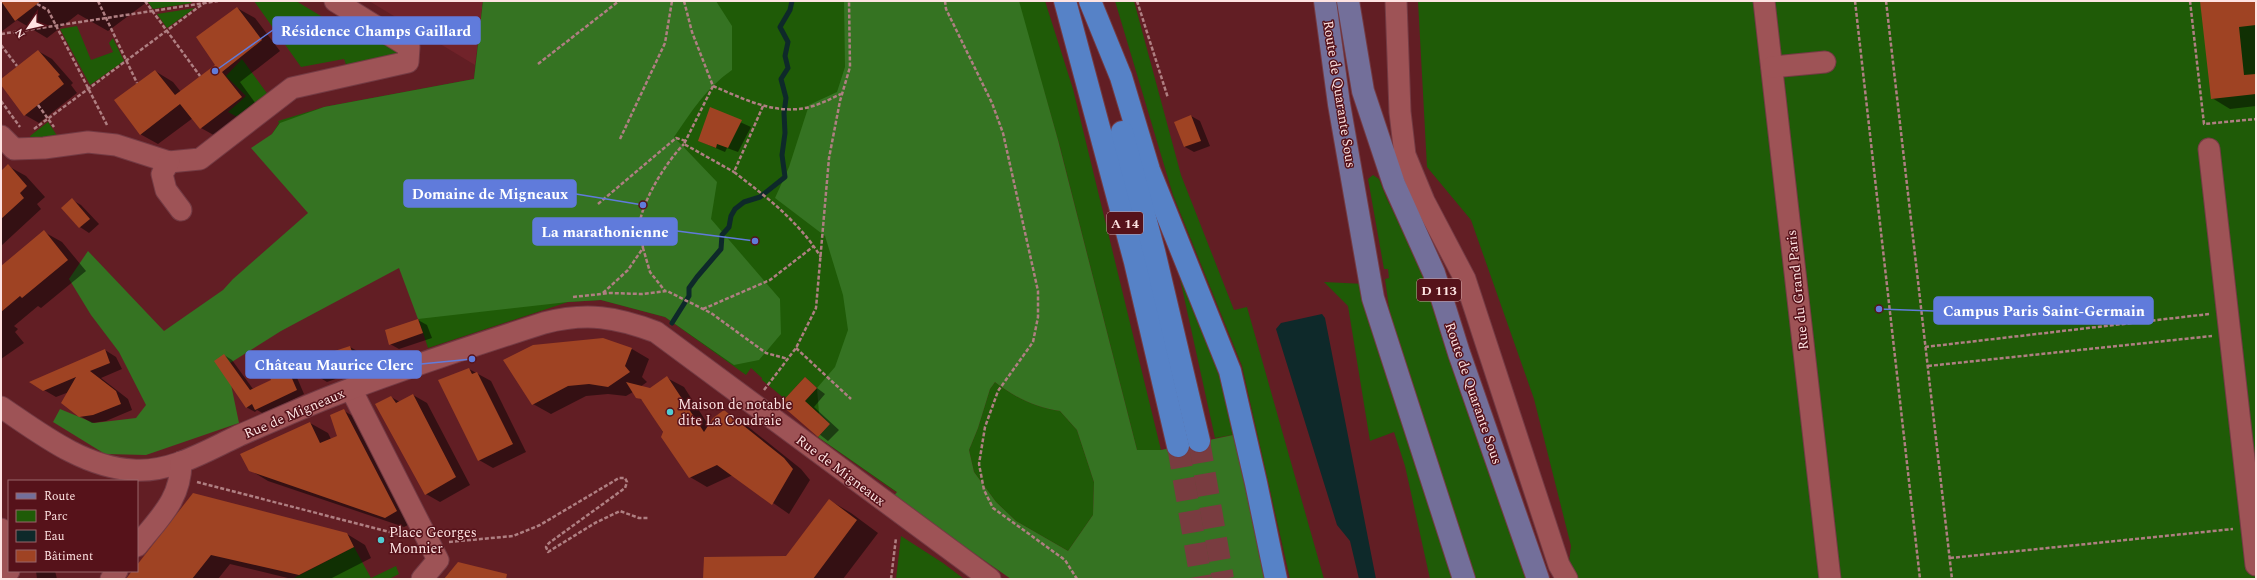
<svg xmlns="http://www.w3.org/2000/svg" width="2257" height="580" viewBox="0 0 2257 580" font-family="Spectral,serif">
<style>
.built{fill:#71232a}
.green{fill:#1f5b07}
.forest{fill:#357322;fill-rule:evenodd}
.water{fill:#0e292a}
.shadow{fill:#0007}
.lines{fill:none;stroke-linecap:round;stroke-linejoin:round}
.stream{stroke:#0e292a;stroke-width:5}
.building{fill:#9f4323}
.highway-tunnel{stroke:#793c40;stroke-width:22;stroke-dasharray:22 11;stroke-linecap:butt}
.minor-casing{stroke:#743b44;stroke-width:23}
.major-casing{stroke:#743b44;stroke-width:24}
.highway-casing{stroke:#743b44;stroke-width:24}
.path{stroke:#af7f82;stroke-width:2.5;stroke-dasharray:4 2;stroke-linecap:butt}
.minor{stroke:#9e5356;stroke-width:21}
.major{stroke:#736f9a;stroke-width:22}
.highway{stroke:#5682c7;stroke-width:22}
.poi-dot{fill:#51ccd2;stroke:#56121a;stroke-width:1.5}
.labels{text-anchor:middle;stroke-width:3;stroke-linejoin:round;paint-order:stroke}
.shield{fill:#56121a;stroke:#cca4a6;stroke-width:1}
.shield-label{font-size:13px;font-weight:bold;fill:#fee3e2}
.street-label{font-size:14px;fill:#fee3e2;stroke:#56121a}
.poi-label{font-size:14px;fill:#fee3e2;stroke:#56121a;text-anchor:start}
.leader{fill:none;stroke:#607bdb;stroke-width:1.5}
.callout-dot{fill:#607bdb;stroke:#56121a;stroke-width:1.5}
.callout{fill:#607bdb;stroke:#607bdb;stroke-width:1.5}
.callout-label{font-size:15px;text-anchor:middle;font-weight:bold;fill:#fff}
</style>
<rect width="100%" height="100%" fill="#621e24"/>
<!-- built -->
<path class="built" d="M369,1H483L475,65Z"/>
<!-- green -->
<g class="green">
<path d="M147,1H189L192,3L153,9Z"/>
<path d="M254,1H296L346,31L353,20L400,53L348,70L344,59L301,67Z"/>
<path d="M483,1H931L896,492L818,437L830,424L819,414L811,422L797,410L817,388L805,377L785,399L762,380V378L751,368L746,375L665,317L601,300L568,302L428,348L405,277L400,268L272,134L279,123L278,121L324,107L474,79Z"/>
<path d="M1018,1H1045L1073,89L1161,450H1137L1060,147Z"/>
<path d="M1115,1H1134L1181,175L1234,310L1247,307L1324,579H1290L1242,366L1173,195Z"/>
<path d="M1418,1H2256V579H1567L1571,546L1534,399L1471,220L1427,167Z"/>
<path d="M195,8L167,28L157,14Z"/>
<path d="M77,26L91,60L113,52L109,43L113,38L124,61L90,85L60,29Z"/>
<path d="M242,59L269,96L241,119L228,112L246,96L226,76Z"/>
<path d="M48,122L60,140L35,143L30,136Z"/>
<path d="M1373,175L1379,179L1387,199L1422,269L1529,579H1474L1390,315L1385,279L1389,278L1388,269H1384L1368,179Z"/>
<path d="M1175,256L1211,341L1238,434L1215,438Z"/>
<path d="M1324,282L1365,284L1454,579H1430L1405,466L1394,432L1370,441L1348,306Z"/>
<path d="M995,382C1014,397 1036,408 1060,411L1077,430L1094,482L1093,515L1068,551L1016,521L996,502L974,472L969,450L978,428L990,389Z"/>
<path d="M901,536L943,563L964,579H896Z"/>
<path d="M354,547L371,578L396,566L399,574L389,579H292Z"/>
</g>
<!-- forest -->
<g class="forest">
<path d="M483,1H716L732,26V70C707,87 691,112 674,137L717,182L711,219L780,299L781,334L759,360L734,365L665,317L601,300L568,302L418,319L399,268L281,331L227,365L239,423L146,455L105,454L53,422L60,409L94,423L136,418L146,405L119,352L91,315L69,279L88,251L164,331L223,290L233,279L308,213L251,148L272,134L280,123L324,107L474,79Z"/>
<path d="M844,1H1019L1058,140L1137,450H1161L1238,434L1267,579H1011L893,497L897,492L818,437L830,424L819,414L817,388L835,367L848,330L843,295L825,236L775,198L789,167L809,105L837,92L845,67ZM995,382C1014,397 1036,408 1060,411L1077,430L1094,482L1093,515L1068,551L1016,521L996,502L974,472L969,450L978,428L990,389Z"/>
</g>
<!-- water -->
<path class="water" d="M1322,314L1325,318L1376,579H1359L1350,541L1337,525L1276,329L1281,323Z"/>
<!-- shadow -->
<g class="shadow">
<path d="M1,1H147V2L108,31L78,14L47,38L17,20L1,32Z"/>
<path d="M2201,1H2256V106L2230,109L2212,98Z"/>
<path d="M237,8L255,18L280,51L240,82L259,108L219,138L201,128L193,118L158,144L140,134L155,71L173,82L181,92L217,65Z"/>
<path d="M38,51L52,59L73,83L71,85L77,93L39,123L25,115L1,84V81Z"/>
<path d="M711,109L751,127L738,152L727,148L725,152L699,141Z"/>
<path d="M1191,116L1200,121L1210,146L1194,152L1185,147L1175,122Z"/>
<path d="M8,166L26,176L45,197L37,204L41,209L1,246V172Z"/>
<path d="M72,200L81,205L99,224L89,233L80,227L63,208Z"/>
<path d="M44,232L62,242L86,271L41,308L38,306L14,326L18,329L15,332L24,343L1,359V267Z"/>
<path d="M418,320L427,325L432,338L399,349L390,344Z"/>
<path d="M350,347L359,352L362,363L351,366L353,373L327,382L317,376Z"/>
<path d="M632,349L649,359L642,377L647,382L640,387L650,389L667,378L684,387L709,426L724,411L741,421L801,469L810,480L789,514L733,475L707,487L690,477L644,401L637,397L633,392L626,396L608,394L586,396L551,414L533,404Z"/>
<path d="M105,350L116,357L122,369L101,378L128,399L132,410L106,421L92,423L80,416L69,392L56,397L44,390Z"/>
<path d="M224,355L232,360L253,389L272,381L287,368L295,373L304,394L264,414L257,410L255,412L246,407Z"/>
<path d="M469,369L491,381L526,452L493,468L479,460Z"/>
<path d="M805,379L825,394L814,407L839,430L828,441L781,404Z"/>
<path d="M413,395L427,403L470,485L440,502L426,494L391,397L400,402Z"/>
<path d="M344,411L362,421L414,522L404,527L268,481L250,470L242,454L310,423L328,433L331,439L338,437Z"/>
<path d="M193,494L347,534L365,545L371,558L330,579H292L230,564L218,579H127L134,571H137V567Z"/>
<path d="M829,500L851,513L878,533L843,579H704L787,557Z"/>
<path d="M36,571H55L57,579H37Z"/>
</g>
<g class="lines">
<!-- stream -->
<path class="stream" d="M672,323L689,296V288L697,277L721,249L722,235L729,227L731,216L735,209L744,202L760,197L785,177L782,155L785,133L784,113L786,98L781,79L788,68L785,56L788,42L780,27L790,10L792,1"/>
</g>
<!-- building -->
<g class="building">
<path d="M1,1H41L15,21Z"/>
<path d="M2200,1H2256V25L2239,27L2244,75L2256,74V94L2211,99Z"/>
<path d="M237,7L262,40L222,72L242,97L200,129L180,104L140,135L114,100L155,70L175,95L215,65L196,37Z"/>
<path d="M38,50L60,75L58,76L64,84L24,116L1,85V79Z"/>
<path d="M710,107L742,120L728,148L717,144L716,148L698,141Z"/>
<path d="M1191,115L1201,141L1184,147L1174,122Z"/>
<path d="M8,164L27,186L20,193L24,198L1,219V171Z"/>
<path d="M72,198L90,219L79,228L61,208Z"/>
<path d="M44,230L68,260L22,298L20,296L1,312V266Z"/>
<path d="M418,319L423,333L389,345L385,330Z"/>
<path d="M603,338L632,348L625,366L630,372L608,387L589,384L568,386L532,405L503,360L533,345Z"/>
<path d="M350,346L354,357L342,361L344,368L317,377L310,359Z"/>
<path d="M105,349L110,363L90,371L116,391L121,404L93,415L79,417L61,403L76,377L43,391L29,382Z"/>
<path d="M224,354L250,390L271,380L268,373L287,367L297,390L255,410L252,404L246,408L214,361Z"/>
<path d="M469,368L472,374L477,372L513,444L478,461L438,380Z"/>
<path d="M667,376L704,432L713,418L724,410L784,458L793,469L772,505L717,465L689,478L661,437L663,432L641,399L636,398L626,382L650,388Z"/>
<path d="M805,377L817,388L805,401L830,424L818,437L780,404Z"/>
<path d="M413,394L456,477L425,495L375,404L391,396L396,403Z"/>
<path d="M344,409L397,511L385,518L249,471L240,454L310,422L320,443L337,436L330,415Z"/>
<path d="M193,493L347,533L354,547L299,575L211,555L192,579H126L132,571H137V565Z"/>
<path d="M829,499L857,520L813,579H703L704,557L786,556Z"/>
<path d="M458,562L507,574L506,579H444Z"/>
</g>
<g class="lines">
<!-- highway-tunnel -->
<g class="highway-tunnel">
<path d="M1199,441L1223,579"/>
<path d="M1178,446L1201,579"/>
</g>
<!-- minor casing -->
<g class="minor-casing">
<g id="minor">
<path d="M1396,1L1400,112L1405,155L1424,201L1465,279L1559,565L1567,579"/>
<path d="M1764,1L1830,579"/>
<path d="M1772,67L1825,62"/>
<path d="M1,136L14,149L44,148L88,142L116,145L169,162L200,159L292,88L408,62L409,47L335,1"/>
<path d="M2209,149L2256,565"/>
<path d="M169,162L162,174L166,190L181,210"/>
<path d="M351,389L438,560L422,579"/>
<path d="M1,407C41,434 83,467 133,470C170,473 206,451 238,436C268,423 297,410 327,398C398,370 472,346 544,323C587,312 616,317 656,332L990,579"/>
<path d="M1,529L9,571"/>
<path d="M137,546C159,518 181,500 181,462"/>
<path d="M111,579L117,571"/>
</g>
</g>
<!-- major casing -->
<g class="major-casing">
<g id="major">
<path d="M1325,1L1339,104L1373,298L1464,579"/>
<path d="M1348,1L1363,91L1394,184L1434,273L1459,353L1538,579"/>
</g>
</g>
<!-- highway casing -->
<g class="highway-casing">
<g id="highway">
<path d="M1065,1L1135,262L1178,446"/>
<path d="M1090,1L1121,77L1149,170L1230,371L1256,483L1276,579"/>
<path d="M1122,132L1154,251L1199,441"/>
</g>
</g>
<!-- path -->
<g class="path">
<path d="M98,1L137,83"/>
<path d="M145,1L200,76"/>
<path d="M684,1L692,32L713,86C744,99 778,117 813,106C823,103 832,98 841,94"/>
<path d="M945,1L946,9L992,103L1003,133L1038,291V317L1033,342L998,391L985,427L979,464L984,490L993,508L1065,560L1077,579"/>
<path d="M1137,1L1168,98"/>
<path d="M1855,1L1920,579"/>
<path d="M1886,1L1952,579"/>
<path d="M2190,1L2204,124L2256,119"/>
<path d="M37,4L48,10L107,125"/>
<path d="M1,34L218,1"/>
<path d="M1,45L17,66"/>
<path d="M538,64L619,1"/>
<path d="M713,86L684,144L734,172"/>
<path d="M1,101L20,127"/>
<path d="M38,105L54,127"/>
<path d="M763,106L734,172C769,199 797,220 821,257"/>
<path d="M34,129L204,3"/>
<path d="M620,139L665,43L672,1"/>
<path d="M598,204L676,138L686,141"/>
<path d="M643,248C642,240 639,229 640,221C645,196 667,161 684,144"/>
<path d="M603,293L628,270L643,248L650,272L665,291"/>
<path d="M573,297L610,293L642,294L667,291L711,313L766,353L788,359"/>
<path d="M703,309L770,280L814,246"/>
<path d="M1925,347L2209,314"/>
<path d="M796,348L851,399"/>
<path d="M1928,366L2212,336"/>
<path d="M764,390L796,348L816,308L829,158L840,101L850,67L849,1"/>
<path d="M197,482L405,536"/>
<path d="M449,542L513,536L540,525L619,478H625L627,482L625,488L549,543L546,547L548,552L595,523L620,511L639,518H648"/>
<path d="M1950,558L2233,529"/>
<path d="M891,579L896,538"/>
</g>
<!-- minor -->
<use href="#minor" class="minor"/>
<!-- major -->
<use href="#major" class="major"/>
<!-- highway -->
<use href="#highway" class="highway"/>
</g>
<!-- markers -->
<g class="poi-dot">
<circle cx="670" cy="412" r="4"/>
<circle cx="381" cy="540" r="4"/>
</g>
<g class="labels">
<!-- shield labels -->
<g class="shield">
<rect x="1107" y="212" width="36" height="22" rx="3"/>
<rect x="1417" y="279" width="44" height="22" rx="3"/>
</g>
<g class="shield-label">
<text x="1125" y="228">A 14</text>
<text x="1439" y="295">D 113</text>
</g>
<!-- street labels -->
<g class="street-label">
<text transform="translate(1340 94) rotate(81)" y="5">Route de Quarante Sous</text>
<text transform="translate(1797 290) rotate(-96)" y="5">Rue du Grand Paris</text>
<text transform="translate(1474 393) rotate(71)" y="5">Route de Quarante Sous</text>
<text transform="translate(294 413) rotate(-23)" y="5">Rue de Migneaux</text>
<text transform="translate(841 470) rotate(37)" y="5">Rue de Migneaux</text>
</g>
<!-- poi labels -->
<g class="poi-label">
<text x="678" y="409">Maison de notable<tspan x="678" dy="16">dite La Coudraie</tspan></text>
<text x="389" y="537">Place Georges<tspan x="389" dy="16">Monnier</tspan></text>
</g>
</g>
<!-- callouts -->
<path class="leader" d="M215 71L273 30M643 205L576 194M755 241L677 231M1879 309L1934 311M472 359L421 364"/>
<g class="callout-dot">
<circle cx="215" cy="71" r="4"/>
<circle cx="643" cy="205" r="4"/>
<circle cx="755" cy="241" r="4"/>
<circle cx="1879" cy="309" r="4"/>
<circle cx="472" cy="359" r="4"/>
</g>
<g class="callout">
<rect x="273" y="17" width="207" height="27" rx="4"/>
<rect x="404" y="180" width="172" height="27" rx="4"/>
<rect x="533" y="218" width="144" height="27" rx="4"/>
<rect x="1934" y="297" width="219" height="27" rx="4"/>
<rect x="246" y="351" width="175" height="27" rx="4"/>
</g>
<g class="callout-label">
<text x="376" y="36">Résidence Champs Gaillard</text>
<text x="490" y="199">Domaine de Migneaux</text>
<text x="605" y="237">La marathonienne</text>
<text x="2044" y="316">Campus Paris Saint-Germain</text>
<text x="334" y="370">Château Maurice Clerc</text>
</g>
<!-- border -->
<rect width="2257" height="580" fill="none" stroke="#fee3e2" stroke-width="4"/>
<!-- legend -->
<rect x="8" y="480" width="130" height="92" fill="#56121a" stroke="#99666a"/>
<rect x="16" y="493" width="20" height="6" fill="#736f9a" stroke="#99666a"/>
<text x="44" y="500" font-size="12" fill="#fee3e2">Route</text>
<rect x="16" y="510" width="20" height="12" fill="#1f5b07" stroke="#99666a"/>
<text x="44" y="520" font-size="12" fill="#fee3e2">Parc</text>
<rect x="16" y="530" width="20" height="12" fill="#0e292a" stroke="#99666a"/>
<text x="44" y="540" font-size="12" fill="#fee3e2">Eau</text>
<rect x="16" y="550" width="20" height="12" fill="#9f4323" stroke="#99666a"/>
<text x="44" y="560" font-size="12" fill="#fee3e2">Bâtiment</text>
<!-- north arrow -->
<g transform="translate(28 28) rotate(236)" stroke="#56121a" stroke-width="3" paint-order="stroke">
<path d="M0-3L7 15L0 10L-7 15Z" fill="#fee3e2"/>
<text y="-6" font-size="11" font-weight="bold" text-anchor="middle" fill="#fee3e2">N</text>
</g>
</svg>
